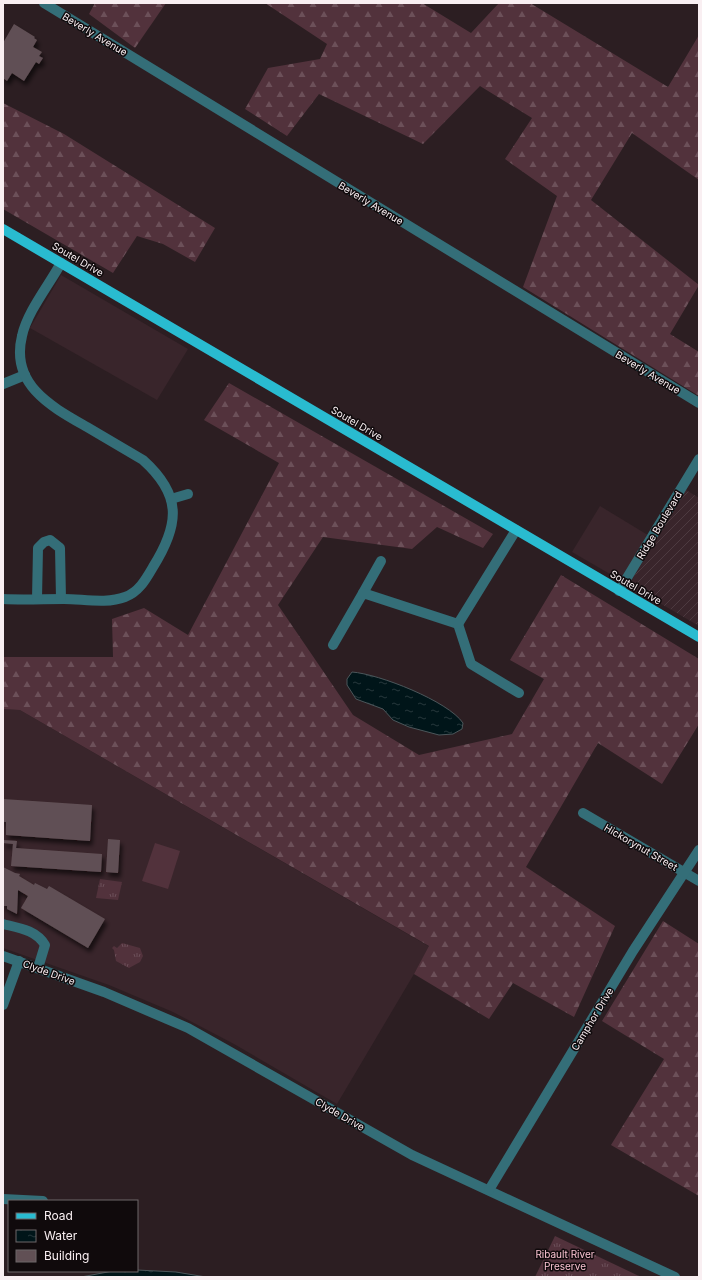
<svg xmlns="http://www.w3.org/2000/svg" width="702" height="1280" viewBox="0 0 702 1280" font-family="Inter,sans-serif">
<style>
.built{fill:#39252b}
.industrial{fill:url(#industrial-furrows)}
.grass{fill:url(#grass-tufts)}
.forest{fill:url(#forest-firs)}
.garden{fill:#52323c}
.water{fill:url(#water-ripples);stroke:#4b565a}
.building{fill:#615055;filter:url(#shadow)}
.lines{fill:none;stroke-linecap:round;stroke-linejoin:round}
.minor{stroke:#346e78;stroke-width:10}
.major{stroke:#29bbd0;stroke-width:10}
.labels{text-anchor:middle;stroke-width:3;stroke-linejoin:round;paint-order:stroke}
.street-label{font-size:10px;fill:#f9eff2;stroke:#100a0c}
.park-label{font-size:10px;fill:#f9c2d1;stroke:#100a0c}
</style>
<defs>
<pattern id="industrial-furrows" width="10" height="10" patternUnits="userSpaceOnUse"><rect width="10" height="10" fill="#39252b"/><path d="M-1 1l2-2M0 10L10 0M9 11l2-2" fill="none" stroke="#4d3a40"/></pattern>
<pattern id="grass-tufts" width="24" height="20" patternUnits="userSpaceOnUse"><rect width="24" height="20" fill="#52323c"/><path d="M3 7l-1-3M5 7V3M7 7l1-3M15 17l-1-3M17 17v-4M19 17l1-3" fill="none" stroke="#6c5059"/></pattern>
<pattern id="forest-firs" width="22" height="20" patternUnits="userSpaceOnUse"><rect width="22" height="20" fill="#52323c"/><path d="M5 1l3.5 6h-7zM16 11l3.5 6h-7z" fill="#6c5059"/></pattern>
<pattern id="water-ripples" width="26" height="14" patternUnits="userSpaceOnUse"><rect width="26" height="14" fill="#001519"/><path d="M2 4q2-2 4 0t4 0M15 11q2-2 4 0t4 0" fill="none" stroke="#26373b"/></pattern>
<filter id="shadow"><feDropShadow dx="2.5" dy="4.5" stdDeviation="2" flood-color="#0009"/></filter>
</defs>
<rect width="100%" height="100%" fill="#2c1e22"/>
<!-- built -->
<g class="built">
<path d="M61,275L188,349L157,400L30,328Z"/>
<path d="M600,506L656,540L629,585L572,552Z"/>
<path d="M3,709L20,710L430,947L337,1104L234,1044L173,1012L109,985L3,948Z"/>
</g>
<!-- industrial -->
<path class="industrial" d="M686,490L699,498V626L629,585Z"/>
<!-- grass -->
<g class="grass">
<path d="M100,879L122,882L118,900L96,898Z"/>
<path d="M122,943L140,948L143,956L140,962L129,968L116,961L114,950L112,948L114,946L117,948Z"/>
<path d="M555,1236L641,1277H535Z"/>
</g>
<!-- forest -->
<g class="forest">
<path d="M95,3H166L135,48L89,14Z"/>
<path d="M265,3H422L471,33L499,3H530L668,87L699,35V180L632,133L591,200L699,285L670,334L699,352V396L523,287L557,196L505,159L532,118L480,86L423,144L319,94L287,136L245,109L268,68L320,59L327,44Z"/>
<path d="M3,103L64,134L215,228L195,262L163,244L137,236L113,273L3,209Z"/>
<path d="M229,383L493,534L483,548L437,527L412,549L323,537L278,605L353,715L419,755L512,734L544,679L510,660L561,575L699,659V724L662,784L598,743L526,867L615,926L574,1017L513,983L489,1019L414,974L429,946L20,710L3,709V657H113L112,619L144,608L188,635L279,463L204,420Z"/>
<path d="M663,921L699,944V1196L611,1145L664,1059L602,1021Z"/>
</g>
<!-- garden -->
<path class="garden" d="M155,843L180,851L168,889L142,881Z"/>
<!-- water -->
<g class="water">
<path d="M352,672C379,674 448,701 463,723L462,729L453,734L439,735L409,727L393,720L383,709L356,699L347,685V679Z"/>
<path d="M137,1270L176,1272L206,1277H81L113,1271H137Z"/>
</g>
<!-- building -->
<g class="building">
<path d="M14,24L35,37L34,38L37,40L33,47L42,52L39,56L43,58L39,64L36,62L24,81L12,73L7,81L3,78V43Z"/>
<path d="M3,799L92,805L90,841L6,835V822H3Z"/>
<path d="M108,839L120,840L118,873L106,872Z"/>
<path d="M3,840L17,841L16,848L102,854L101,872L11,866L13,844L3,843Z"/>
<path d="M3,867L15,873L20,874L19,876L34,885L35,883L47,889L49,886L105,919L88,948L21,908L28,896L18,890L17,914L7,909V906H3Z"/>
</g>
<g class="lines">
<!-- minor -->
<g class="minor">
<path d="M44,3L699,403"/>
<path d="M3,384L25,375"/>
<path d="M171,499L188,494"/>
<path d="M619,591L699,459"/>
<path d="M363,593L381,561"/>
<path d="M3,599C23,600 44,599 64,599C83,599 107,604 125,597C139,592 146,579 153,567C180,524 182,495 143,460C124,449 106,438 87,427C52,407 10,385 22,336C27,312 49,285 61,263"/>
<path d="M37,599L38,548L44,542L50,540L60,548L61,599"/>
<path d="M458,624L471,664L519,693"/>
<path d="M333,645L363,593L458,624L516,530"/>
<path d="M583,813L699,881"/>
<path d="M3,924C19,928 36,930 45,945L38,968"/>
<path d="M3,956L104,992L188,1028L412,1155L675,1277"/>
<path d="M3,1005L19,961"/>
<path d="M489,1190L633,951L699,850"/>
<path d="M3,1199L43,1201"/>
</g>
<!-- major -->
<path class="major" d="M3,229L699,637"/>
</g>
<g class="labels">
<!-- street labels -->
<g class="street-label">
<text transform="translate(95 34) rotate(31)" y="4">Beverly Avenue</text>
<text transform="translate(371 203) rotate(31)" y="4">Beverly Avenue</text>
<text transform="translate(78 259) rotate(30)" y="4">Soutel Drive</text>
<text transform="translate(648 372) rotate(31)" y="4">Beverly Avenue</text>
<text transform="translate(357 423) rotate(30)" y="4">Soutel Drive</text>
<text transform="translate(659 525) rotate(-59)" y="4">Ridge Boulevard</text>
<text transform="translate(636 587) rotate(30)" y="4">Soutel Drive</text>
<text transform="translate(641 847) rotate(30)" y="4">Hickorynut Street</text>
<text transform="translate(49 972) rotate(20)" y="4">Clyde Drive</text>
<text transform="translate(592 1019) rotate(-59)" y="4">Camphor Drive</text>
<text transform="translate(340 1114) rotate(30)" y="4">Clyde Drive</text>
</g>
<!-- park labels -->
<g class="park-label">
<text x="565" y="1258">Ribault River<tspan x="565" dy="12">Preserve</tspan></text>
</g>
</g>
<!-- border -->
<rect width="702" height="1280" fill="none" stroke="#f9eff2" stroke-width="8"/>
<!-- legend -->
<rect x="8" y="1200" width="130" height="72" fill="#100a0c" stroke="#6d6668"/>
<rect x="16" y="1213" width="20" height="6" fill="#29bbd0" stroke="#6d6668"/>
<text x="44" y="1220" font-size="12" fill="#f9eff2">Road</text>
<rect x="16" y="1230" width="20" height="12" fill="url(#water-ripples)" stroke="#6d6668"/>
<text x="44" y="1240" font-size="12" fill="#f9eff2">Water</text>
<rect x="16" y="1250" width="20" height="12" fill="#615055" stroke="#6d6668"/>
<text x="44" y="1260" font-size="12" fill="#f9eff2">Building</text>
</svg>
